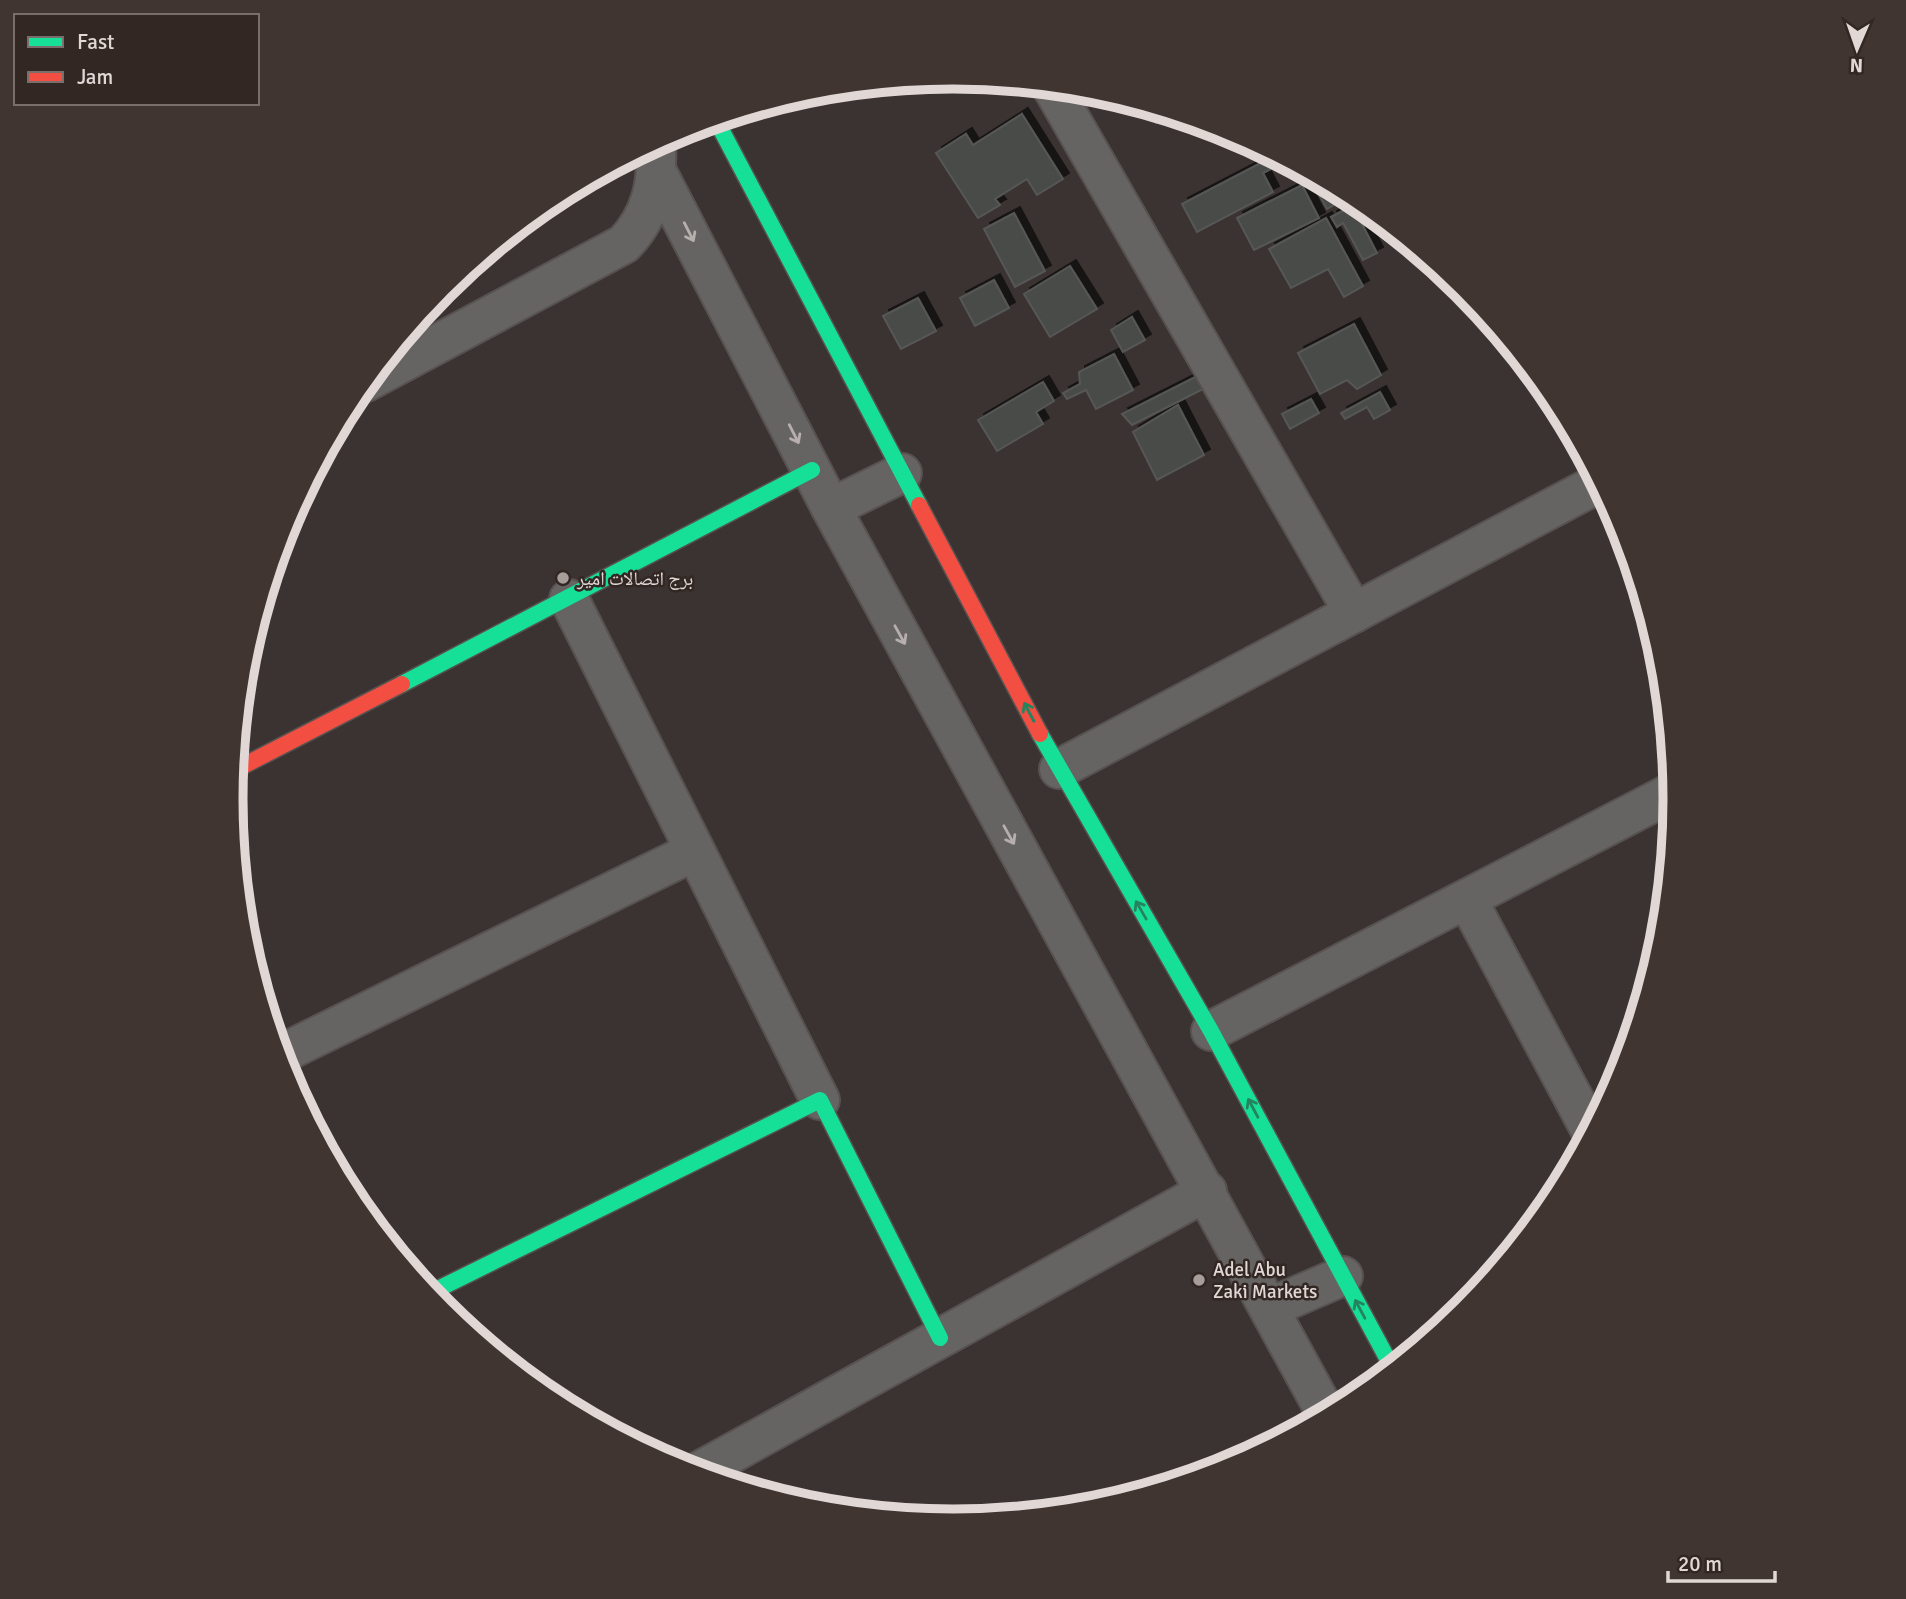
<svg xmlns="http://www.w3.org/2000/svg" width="1906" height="1599" viewBox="0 0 1906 1599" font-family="Signika,'Noto Naskh Arabic',sans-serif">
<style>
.building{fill:#484c4a;stroke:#575756;stroke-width:2;filter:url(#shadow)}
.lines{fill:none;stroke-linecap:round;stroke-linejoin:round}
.street-casing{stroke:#575250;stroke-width:42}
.fast-casing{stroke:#575250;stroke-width:19}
.jam-casing{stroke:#575250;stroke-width:19}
.street{stroke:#666463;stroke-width:38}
.fast{stroke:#16e098;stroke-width:16}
.jam{stroke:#f24e42;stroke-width:16}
.oneway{stroke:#b6afae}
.oneway2{stroke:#24845e}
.poi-dot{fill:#a79e9c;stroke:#332724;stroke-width:2.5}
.labels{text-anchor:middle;stroke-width:5;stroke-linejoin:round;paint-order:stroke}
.poi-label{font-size:19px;fill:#e1d8d6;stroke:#332724;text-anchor:start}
.rim{fill:none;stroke:#e1d8d6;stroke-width:9}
</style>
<defs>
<filter id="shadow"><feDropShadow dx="6" dy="-6" stdDeviation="0" flood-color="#0009"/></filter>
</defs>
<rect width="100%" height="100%" fill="#3a3331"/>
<!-- building -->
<g class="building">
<path d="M1147,107L1172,115L1156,123Z"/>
<path d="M1022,114L1063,179L1037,195L1027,179L995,199L1000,205L978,218L936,153L966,134L973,145Z"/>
<path d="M1274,156L1280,159L1282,163L1263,173L1273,192L1197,232L1182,204Z"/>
<path d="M1307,174L1338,190L1335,191L1341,201L1327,209Z"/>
<path d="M1302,185L1319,218L1254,250L1237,218Z"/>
<path d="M1355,199L1369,211L1373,218L1362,224L1377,253L1363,260L1343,223L1337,227L1331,217L1350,207V201Z"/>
<path d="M1014,213L1045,271L1015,287L984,229Z"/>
<path d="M1326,218L1363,286L1344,297L1328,269L1291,288L1269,249Z"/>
<path d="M1070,266L1097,309L1050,337L1024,294Z"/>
<path d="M994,280L1009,308L975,326L960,298Z"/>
<path d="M918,298L936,331L901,349L883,316Z"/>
<path d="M1132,317L1145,340L1123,352L1111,330Z"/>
<path d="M1354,324L1381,375L1357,389L1347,380L1320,394L1298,353Z"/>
<path d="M1114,354L1133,390L1096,409L1086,390L1067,399L1063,393L1080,384L1079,372Z"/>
<path d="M1201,374L1207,387L1132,425L1122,414Z"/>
<path d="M1043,382L1054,401L1036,412L1043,424L997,451L978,420Z"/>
<path d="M1380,392L1390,410L1374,419L1367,407L1345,419L1341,413Z"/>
<path d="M1311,399L1319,413L1290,429L1282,414Z"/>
<path d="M1178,405L1204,455L1157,480L1133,432Z"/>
</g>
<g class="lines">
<!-- street casing -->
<g class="street-casing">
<g id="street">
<path d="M1052,87L1354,613"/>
<path d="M657,172L831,508L1327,1415"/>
<path d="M366,382L624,244C652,215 658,182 656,143"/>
<path d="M831,508L902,473"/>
<path d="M569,599L820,1100"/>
<path d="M1059,769L1599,483"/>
<path d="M1467,899L1591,1131"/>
<path d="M1211,1031L1675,791"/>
<path d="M279,1055L695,851"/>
<path d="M1269,1308L1343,1276"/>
<path d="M696,1473L1207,1191"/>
</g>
</g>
<!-- fast casing -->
<g class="fast-casing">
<g id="fast">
<path d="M716,120L919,505"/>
<path d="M402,684L812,470"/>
<path d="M1040,734L1211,1031L1393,1369"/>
<path d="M428,1294L820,1100L940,1338"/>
</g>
</g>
<!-- jam casing -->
<g class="jam-casing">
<g id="jam">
<path d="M919,505L1040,734"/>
<path d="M233,771L402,684"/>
</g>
</g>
<!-- street -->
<use href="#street" class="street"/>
<!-- fast -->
<use href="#fast" class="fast"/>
<!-- jam -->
<use href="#jam" class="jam"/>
</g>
<!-- one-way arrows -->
<defs><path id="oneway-shaft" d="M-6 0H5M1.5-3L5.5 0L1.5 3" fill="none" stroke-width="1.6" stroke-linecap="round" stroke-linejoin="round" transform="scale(1.75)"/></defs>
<g class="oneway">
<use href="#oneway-shaft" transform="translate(689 232) rotate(63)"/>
<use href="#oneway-shaft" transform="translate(794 434) rotate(63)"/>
<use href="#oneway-shaft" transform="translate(900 635) rotate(61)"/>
<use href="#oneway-shaft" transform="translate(1009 835) rotate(61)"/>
</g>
<g class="oneway2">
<use href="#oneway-shaft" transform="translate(1029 712) rotate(-118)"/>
<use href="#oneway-shaft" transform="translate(1141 910) rotate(-120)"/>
<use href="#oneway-shaft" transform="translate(1253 1108) rotate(-118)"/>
<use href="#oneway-shaft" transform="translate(1360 1309) rotate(-118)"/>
</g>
<!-- markers -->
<g class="poi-dot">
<circle cx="563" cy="578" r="7"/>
<circle cx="1199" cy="1280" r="7"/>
</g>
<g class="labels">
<!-- poi labels -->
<g class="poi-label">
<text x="577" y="585">برج اتصالات امير</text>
<text x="1213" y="1276">Adel Abu<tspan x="1213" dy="22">Zaki Markets</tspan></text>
</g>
</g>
<!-- crop -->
<path d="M0 0H1906V1599H0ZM243 799a710 710 0 1 1 1420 0a710 710 0 1 1-1420 0Z" fill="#413532" fill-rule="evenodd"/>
<path class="rim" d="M243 799a710 710 0 1 1 1420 0a710 710 0 1 1-1420 0Z"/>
<!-- legend -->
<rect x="14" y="14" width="245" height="91" fill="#332724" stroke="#796e6b" stroke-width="2"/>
<rect x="28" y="37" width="35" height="10" fill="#16e098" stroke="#796e6b" stroke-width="2"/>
<text x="77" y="49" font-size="21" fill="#e1d8d6">Fast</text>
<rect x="28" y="72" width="35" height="10" fill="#f24e42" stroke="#796e6b" stroke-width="2"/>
<text x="77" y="84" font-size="21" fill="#e1d8d6">Jam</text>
<!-- north arrow -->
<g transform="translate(1857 49) rotate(182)" stroke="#332724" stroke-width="5" paint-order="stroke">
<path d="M0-5L12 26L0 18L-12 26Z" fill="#e1d8d6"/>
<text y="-10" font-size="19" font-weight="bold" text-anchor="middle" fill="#e1d8d6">N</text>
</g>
<!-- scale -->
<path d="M1668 1571v10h107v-10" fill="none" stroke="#e1d8d6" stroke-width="3.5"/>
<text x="1678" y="1571" font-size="21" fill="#e1d8d6" stroke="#332724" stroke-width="5" paint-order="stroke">20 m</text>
</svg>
